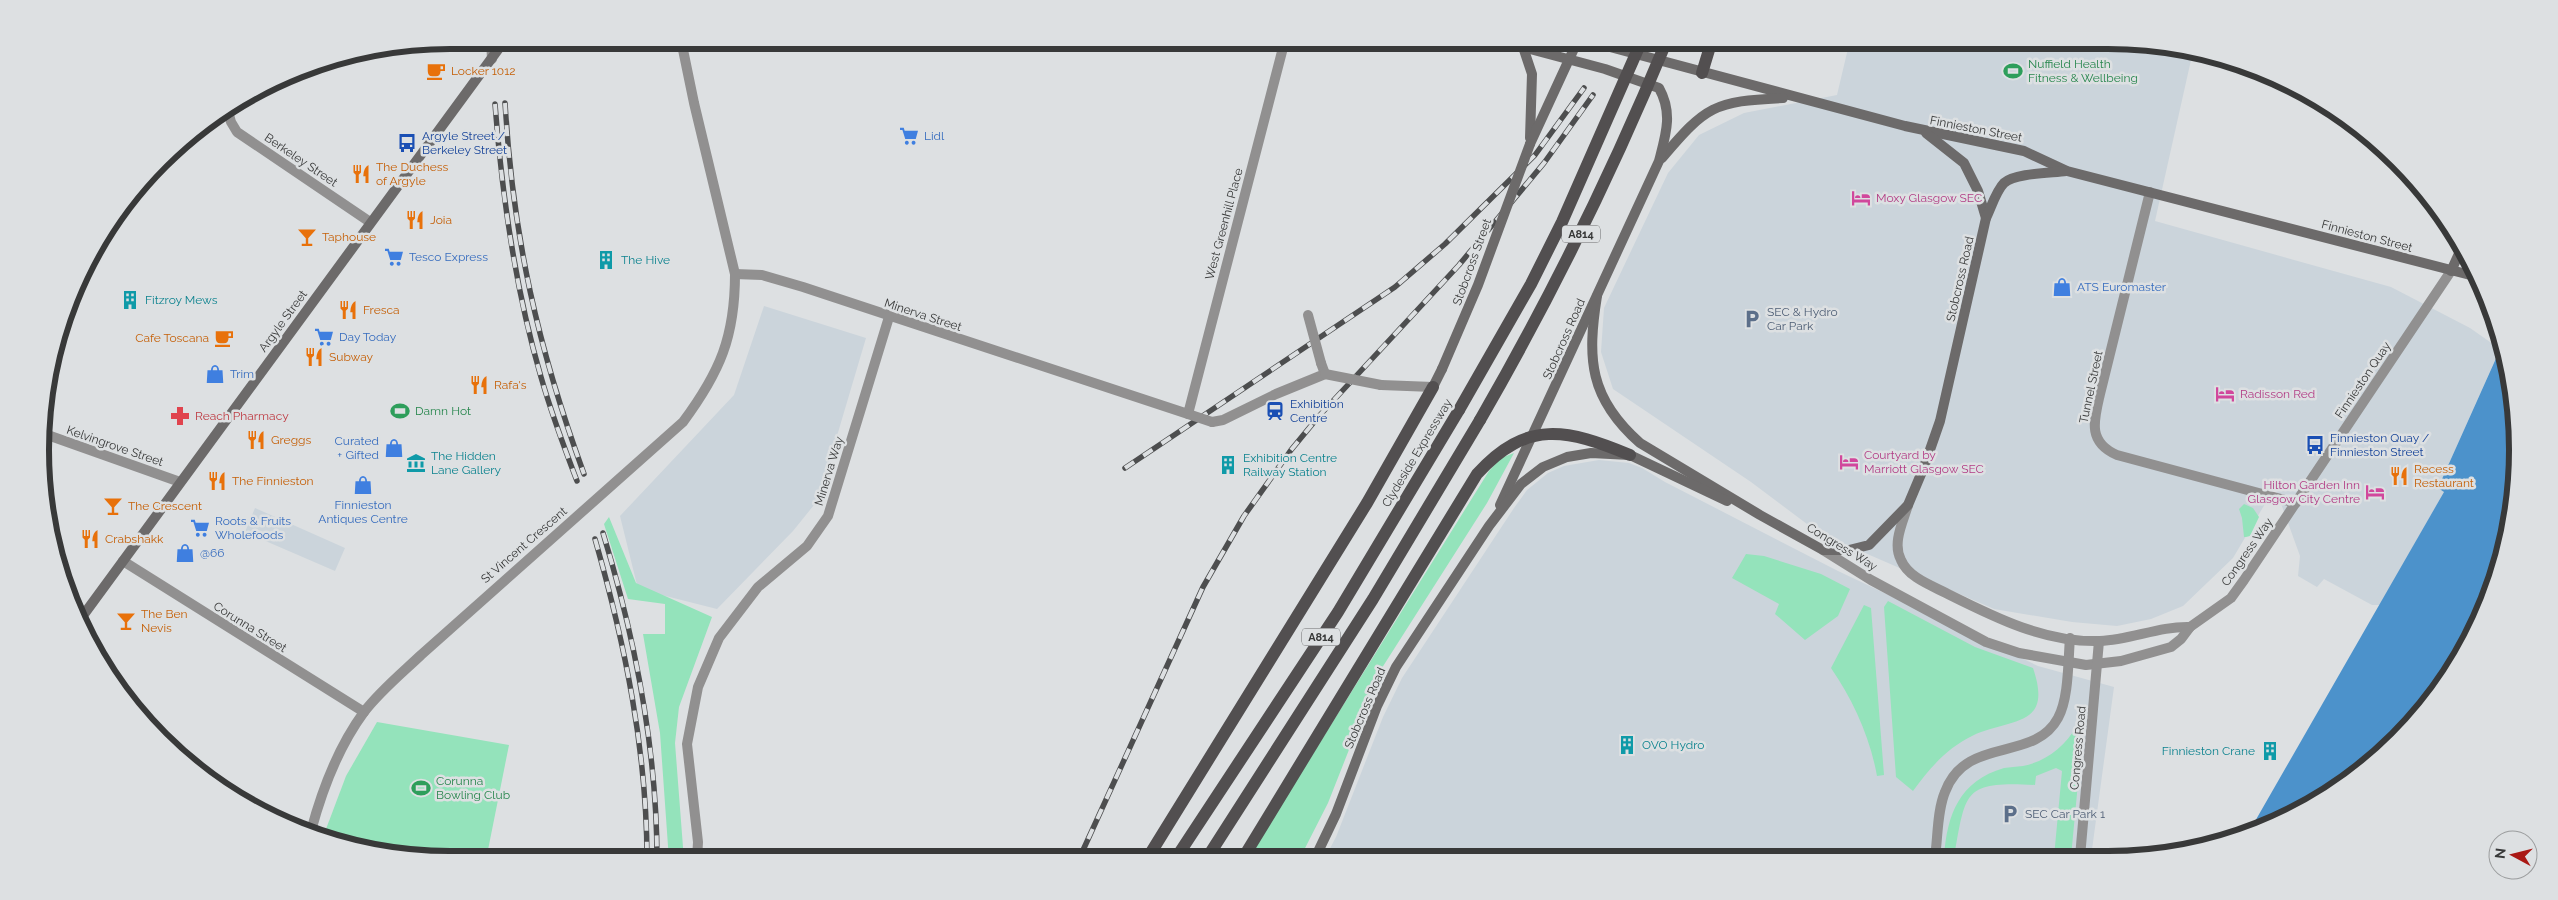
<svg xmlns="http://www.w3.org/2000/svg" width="2558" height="900" viewBox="0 0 2558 900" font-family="Raleway,sans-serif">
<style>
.built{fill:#cbd4db}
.green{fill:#94e3bb}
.water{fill:#4c92cb}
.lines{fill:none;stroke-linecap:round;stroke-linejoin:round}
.street{stroke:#919090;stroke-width:10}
.secondary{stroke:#6c6a6a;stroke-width:10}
.primary{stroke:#524f50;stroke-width:12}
.rail-casing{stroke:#4d4e4f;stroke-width:5.5}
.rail{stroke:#dde0e2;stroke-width:4;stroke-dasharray:11;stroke-linecap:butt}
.street-bridge{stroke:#919090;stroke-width:10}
.secondary-bridge{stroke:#6c6a6a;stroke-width:10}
.primary-bridge{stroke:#524f50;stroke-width:12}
.labels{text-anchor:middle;stroke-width:5;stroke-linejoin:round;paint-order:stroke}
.shield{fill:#dde0e2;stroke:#6a6b6c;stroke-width:1}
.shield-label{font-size:11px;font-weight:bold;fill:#383939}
.leisure-label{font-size:12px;fill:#27864d;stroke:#dde0e2;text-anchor:start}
.food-label{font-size:12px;fill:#c56008;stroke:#dde0e2;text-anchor:start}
.street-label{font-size:12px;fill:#383939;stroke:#dde0e2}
.transit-label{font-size:12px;fill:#164399;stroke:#dde0e2;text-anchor:start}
.shop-label{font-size:12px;fill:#366cbe;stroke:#dde0e2;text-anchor:start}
.hotel-label{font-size:12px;fill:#b23c85;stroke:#dde0e2;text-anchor:start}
.culture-label{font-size:12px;fill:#0d838f;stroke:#dde0e2;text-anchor:start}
.service-label{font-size:12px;fill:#4e5e75;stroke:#dde0e2;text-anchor:start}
.health-label{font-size:12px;fill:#be3a42;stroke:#dde0e2;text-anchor:start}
.rim{fill:none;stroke:#383939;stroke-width:6}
</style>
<rect width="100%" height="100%" fill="#dde0e2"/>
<!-- built -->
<g class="built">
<path d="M1850,40H2108L2193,51L2155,221L2391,287L2470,328L2500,349L2438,488L2444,492L2380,605H2372L2324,579L2317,587L2298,576L2300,556L2275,487L2233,558L2183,606L2151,619L2117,626L2072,622L1994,609L1819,533L1751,482L1613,389L1601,352L1604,308L1668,173L1699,135L1744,113L1837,95Z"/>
<path d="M764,306L866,338L818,500L793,531L717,609L638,589L620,516L734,395Z"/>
<path d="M1599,460L1629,463L1642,468L1665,482L1838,571L2038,666L2114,687L2091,857L1325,858L1336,837L1383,717L1402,678L1514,508L1527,490L1548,473L1564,466Z"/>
<path d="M255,508L345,548L335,571L245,532Z"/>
</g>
<!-- green -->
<g class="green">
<path d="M1514,453L1487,503L1380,671L1328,803L1300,858H1248L1489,471L1501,458Z"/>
<path d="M2244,504L2253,508L2259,517L2250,536L2246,537H2244L2242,518L2239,509Z"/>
<path d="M609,517L636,583L712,617L679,707L675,743L684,860H669L660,733L643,634H665V604L628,599L604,524Z"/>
<path d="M1746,554L1764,556L1821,574L1850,589L1838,616L1805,640L1775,614L1779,604L1732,578Z"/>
<path d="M1888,601L1975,647L2033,668C2054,729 2009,718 1972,736C1947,748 1929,769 1913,791L1896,777L1884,607Z"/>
<path d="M1864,605L1871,608L1884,775L1877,776C1870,737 1853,700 1831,668Z"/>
<path d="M377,722L509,745L486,860C440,860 365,856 323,837L346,776Z"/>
<path d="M2077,726L2083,730L2071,857H2054L2062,771L2056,768L2036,776L2035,785C1962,781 1966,792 1954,857H1944C1947,815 1959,781 2004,768C2010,767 2016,767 2023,766C2047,761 2064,747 2077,726Z"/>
</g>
<!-- water -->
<path class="water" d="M2502,345L2514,396L2517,477L2504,556L2463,655L2379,758L2289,818L2250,830L2444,492L2438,488Z"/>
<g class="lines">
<!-- street -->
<g class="street">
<path d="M491,40L492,59"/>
<path d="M228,111L231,122L237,132L370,222"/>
<path d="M2150,192L2100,394C2094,420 2087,442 2117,455L2296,503"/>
<path d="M735,274L762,275L803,287L1188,414L1285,40"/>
<path d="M1381,385L1433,387"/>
<path d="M1212,422L1223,420L1276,394L1325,374L1321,363"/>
<path d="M42,433L180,482"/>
<path d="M1908,505C1903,522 1892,543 1901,560C1908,577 1930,585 1946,593C1994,617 2045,643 2100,641C2131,640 2159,626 2190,627"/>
<path d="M1823,550L1871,580L1986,642L2019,653L2086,665L2121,661L2171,647L2181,639L2190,627L2231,598L2244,580L2451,271"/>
<path d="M123,561L364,712"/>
<path d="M311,831C322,790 339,746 364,712C380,691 402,673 421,655L683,422C720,372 735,337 735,274L694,103L681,40"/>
<path d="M1935,857C1938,837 1937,811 1945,792C1966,735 2034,763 2058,718C2069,698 2068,661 2070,638"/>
<path d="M2080,857L2099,641"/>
<path d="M697,859L698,842L687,744L698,687L719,638L758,587L807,546L828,516L889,317"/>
</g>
<!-- secondary -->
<g class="secondary">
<path d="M1584,40L1905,126L2024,151L2067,171L2478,277"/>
<path d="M1523,47L1532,74L1530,138"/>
<path d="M1926,133L1964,163L1978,191L1986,218"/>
<path d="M1530,144L1578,40"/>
<path d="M1662,158C1706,106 1714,101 1783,98"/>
<path d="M2451,271L2463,245"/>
<path d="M1597,296C1587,359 1589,398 1640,443L1760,515L1823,550H1849L1869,545L1908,505L1924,467L1940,421L1986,218C1991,208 1996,191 2004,183C2015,173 2051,173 2066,171"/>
<path d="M1433,387L1442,369"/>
<path d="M1500,505L1659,161C1666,134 1673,113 1659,88L1605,69L1523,47L1511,40"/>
<path d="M82,617L505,40"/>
<path d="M1315,858L1336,814L1377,706L1396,667L1489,526L1521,484L1543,467L1567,457L1591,453L1630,455L1727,501"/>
</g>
<!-- primary -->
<g class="primary">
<path d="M1702,73L1712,40"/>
<path d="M1176,858L1338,612L1459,410"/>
<path d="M1207,858L1373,599L1480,420"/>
<path d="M1243,858L1477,474C1527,419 1567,429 1630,455"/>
<path d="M1147,859L1367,503L1433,387"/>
</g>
<!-- rail casing -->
<g class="rail-casing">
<g id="rail">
<path d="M505,103C513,238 538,348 584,474"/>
<path d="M495,104C502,196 515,288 541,377C551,412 564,447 577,481"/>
<path d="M1125,468L1395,287L1445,244L1535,155L1584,88"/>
<path d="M603,533C635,638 657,749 657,860"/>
<path d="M595,539C625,644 647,751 647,860"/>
<path d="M1079,859L1203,587L1244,516L1291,450L1319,416L1459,265L1544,163L1593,95"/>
</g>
</g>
<!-- rail -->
<use href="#rail" class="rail"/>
<!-- street-bridge -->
<g class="street-bridge">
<path d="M1308,315L1321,363"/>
<path d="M1325,374L1381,385"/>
<path d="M1188,414L1212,422"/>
</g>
<!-- secondary-bridge -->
<path class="secondary-bridge" d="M1442,369L1478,285L1530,144"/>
<!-- primary-bridge -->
<g class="primary-bridge">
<path d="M1459,410L1531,284L1562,222L1642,40"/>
<path d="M1480,420C1551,297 1613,171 1667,40"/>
</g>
</g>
<!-- icons -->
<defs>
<g id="cafe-bare" transform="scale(1.5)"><path d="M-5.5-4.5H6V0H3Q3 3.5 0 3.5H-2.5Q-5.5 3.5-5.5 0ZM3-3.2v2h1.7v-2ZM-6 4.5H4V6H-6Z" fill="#e8710a" stroke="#dde0e2" stroke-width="2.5" paint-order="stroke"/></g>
<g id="stadium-bare" transform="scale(1.5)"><path d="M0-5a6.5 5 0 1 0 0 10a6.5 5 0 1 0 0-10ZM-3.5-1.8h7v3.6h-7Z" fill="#2e9e5b" stroke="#dde0e2" stroke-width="2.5" paint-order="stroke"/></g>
<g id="supermarket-bare" transform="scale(1.5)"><path d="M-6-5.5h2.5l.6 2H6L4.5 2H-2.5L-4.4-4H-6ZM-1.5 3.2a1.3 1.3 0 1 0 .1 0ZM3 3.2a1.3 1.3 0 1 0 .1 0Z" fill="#3f7fe0" stroke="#dde0e2" stroke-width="2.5" paint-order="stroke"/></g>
<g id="bus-bare" transform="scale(1.5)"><path d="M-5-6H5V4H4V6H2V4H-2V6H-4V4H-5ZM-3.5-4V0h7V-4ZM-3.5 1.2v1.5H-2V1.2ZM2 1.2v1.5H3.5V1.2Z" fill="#1a4fb4" stroke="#dde0e2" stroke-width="2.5" paint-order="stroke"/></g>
<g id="restaurant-bare" transform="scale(1.5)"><path d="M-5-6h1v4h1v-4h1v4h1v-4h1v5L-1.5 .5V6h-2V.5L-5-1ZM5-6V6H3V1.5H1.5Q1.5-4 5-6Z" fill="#e8710a" stroke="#dde0e2" stroke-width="2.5" paint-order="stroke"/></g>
<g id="hotel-bare" transform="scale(1.5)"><path d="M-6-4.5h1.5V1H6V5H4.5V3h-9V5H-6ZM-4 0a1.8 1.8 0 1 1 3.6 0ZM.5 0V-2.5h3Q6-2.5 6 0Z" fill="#d1479c" stroke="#dde0e2" stroke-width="2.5" paint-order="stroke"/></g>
<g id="bar-bare" transform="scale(1.5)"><path d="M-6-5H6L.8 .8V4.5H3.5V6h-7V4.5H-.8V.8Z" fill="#e8710a" stroke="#dde0e2" stroke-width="2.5" paint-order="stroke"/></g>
<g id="building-bare" transform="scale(1.5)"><path d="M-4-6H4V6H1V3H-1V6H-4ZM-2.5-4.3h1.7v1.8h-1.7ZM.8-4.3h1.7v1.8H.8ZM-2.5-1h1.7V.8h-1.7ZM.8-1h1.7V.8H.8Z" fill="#0f9aa8" stroke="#dde0e2" stroke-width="2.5" paint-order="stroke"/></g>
<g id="shop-bare" transform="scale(1.5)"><path d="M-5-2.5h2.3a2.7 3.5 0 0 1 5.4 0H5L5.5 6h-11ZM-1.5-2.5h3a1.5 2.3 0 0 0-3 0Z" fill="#3f7fe0" stroke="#dde0e2" stroke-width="2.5" paint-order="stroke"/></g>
<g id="parking-bare" transform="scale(1.5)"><path d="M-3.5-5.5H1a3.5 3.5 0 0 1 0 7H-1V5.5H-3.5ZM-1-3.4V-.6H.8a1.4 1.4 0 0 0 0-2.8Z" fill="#5c6f8a" stroke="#dde0e2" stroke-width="2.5" paint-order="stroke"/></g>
<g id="station-bare" transform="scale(1.5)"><path d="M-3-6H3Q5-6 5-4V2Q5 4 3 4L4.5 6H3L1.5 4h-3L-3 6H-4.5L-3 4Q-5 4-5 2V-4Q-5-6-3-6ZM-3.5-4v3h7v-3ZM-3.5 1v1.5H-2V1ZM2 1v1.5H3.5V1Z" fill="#1a4fb4" stroke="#dde0e2" stroke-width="2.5" paint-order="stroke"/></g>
<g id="pharmacy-bare" transform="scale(1.5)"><path d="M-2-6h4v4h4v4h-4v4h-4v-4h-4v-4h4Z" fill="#e0444e" stroke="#dde0e2" stroke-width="2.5" paint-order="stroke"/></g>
<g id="museum-bare" transform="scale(1.5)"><path d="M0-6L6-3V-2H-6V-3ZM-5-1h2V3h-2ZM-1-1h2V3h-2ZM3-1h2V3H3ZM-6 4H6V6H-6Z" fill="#0f9aa8" stroke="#dde0e2" stroke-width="2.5" paint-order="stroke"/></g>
</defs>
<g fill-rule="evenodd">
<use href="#cafe-bare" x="436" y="71"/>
<use href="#stadium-bare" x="2013" y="71"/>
<use href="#supermarket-bare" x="909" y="136"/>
<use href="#bus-bare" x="407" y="143"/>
<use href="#restaurant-bare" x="361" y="174"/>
<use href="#hotel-bare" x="1861" y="198"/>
<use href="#restaurant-bare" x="415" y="220"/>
<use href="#bar-bare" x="307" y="237"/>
<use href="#supermarket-bare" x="394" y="257"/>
<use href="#building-bare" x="606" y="260"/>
<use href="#shop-bare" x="2062" y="287"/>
<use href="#building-bare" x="130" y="300"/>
<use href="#restaurant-bare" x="348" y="310"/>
<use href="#parking-bare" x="1752" y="319"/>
<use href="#supermarket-bare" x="324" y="337"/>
<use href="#cafe-bare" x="224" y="338"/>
<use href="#restaurant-bare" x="314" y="357"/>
<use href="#shop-bare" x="215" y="374"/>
<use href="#restaurant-bare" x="479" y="385"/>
<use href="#hotel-bare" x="2225" y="394"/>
<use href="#stadium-bare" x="400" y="411"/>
<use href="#station-bare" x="1275" y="411"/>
<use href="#pharmacy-bare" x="180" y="416"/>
<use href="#restaurant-bare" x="256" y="440"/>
<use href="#bus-bare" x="2315" y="445"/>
<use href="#shop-bare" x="394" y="448"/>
<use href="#hotel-bare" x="1849" y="462"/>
<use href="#museum-bare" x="416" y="463"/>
<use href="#building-bare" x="1228" y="465"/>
<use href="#restaurant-bare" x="2399" y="476"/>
<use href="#restaurant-bare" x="217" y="481"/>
<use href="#shop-bare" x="363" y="485"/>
<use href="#hotel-bare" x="2375" y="492"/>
<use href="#bar-bare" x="113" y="506"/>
<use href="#supermarket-bare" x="200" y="528"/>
<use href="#restaurant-bare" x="90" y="539"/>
<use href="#shop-bare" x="185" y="553"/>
<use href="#bar-bare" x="126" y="621"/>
<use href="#building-bare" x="1627" y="745"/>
<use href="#building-bare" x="2270" y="751"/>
<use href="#stadium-bare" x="421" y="788"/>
<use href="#parking-bare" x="2010" y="814"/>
</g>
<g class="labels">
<!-- shield labels -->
<g class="shield">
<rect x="1562" y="225.5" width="38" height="17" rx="4"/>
<rect x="1302" y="628.5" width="38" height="17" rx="4"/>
</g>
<g class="shield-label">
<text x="1581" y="238">A814</text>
<text x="1321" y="641">A814</text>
</g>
<!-- leisure labels -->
<g class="leisure-label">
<text x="2028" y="68">Nuffield Health<tspan x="2028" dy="14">Fitness &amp; Wellbeing</tspan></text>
<text x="415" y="415">Damn Hot</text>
<text x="436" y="785">Corunna<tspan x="436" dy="14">Bowling Club</tspan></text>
</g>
<!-- food labels -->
<g class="food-label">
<text x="451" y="75">Locker 1012</text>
<text x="376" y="171">The Duchess<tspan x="376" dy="14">of Argyle</tspan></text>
<text x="430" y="224">Joia</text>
<text x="322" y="241">Taphouse</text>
<text x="363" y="314">Fresca</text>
<text x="209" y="342" text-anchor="end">Cafe Toscana</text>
<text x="329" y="361">Subway</text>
<text x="494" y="389">Rafa's</text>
<text x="271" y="444">Greggs</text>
<text x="2414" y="473">Recess<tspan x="2414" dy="14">Restaurant</tspan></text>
<text x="232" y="485">The Finnieston</text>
<text x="128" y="510">The Crescent</text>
<text x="105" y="543">Crabshakk</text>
<text x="141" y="618">The Ben<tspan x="141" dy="14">Nevis</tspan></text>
</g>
<!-- street labels -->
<g class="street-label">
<text transform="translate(1976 129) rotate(11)" y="4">Finnieston Street</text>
<text transform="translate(301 160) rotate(34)" y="4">Berkeley Street</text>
<text transform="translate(1224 224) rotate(-75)" y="4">West Greenhill Place</text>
<text transform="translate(2367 236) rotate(15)" y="4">Finnieston Street</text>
<text transform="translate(1472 262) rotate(-70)" y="4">Stobcross Street</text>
<text transform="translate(1960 279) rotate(-77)" y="4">Stobcross Road</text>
<text transform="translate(923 315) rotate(18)" y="4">Minerva Street</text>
<text transform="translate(283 321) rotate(-54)" y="4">Argyle Street</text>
<text transform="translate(1564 339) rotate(-66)" y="4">Stobcross Road</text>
<text transform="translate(2363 380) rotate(-56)" y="4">Finnieston Quay</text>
<text transform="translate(2091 387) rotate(-78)" y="4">Tunnel Street</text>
<text transform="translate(115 446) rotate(19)" y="4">Kelvingrove Street</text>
<text transform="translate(1417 453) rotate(-59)" y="4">Clydeside Expressway</text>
<text transform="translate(829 471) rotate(-73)" y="4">Minerva Way</text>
<text transform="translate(524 545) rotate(-41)" y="4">St Vincent Crescent</text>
<text transform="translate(1842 547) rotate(31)" y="4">Congress Way</text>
<text transform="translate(2247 552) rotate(-55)" y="4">Congress Way</text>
<text transform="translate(250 627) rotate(32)" y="4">Corunna Street</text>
<text transform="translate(1365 708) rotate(-67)" y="4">Stobcross Road</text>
<text transform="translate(2078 748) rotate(-85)" y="4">Congress Road</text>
</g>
<!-- transit labels -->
<g class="transit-label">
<text x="422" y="140">Argyle Street /<tspan x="422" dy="14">Berkeley Street</tspan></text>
<text x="1290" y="408">Exhibition<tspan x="1290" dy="14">Centre</tspan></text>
<text x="2330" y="442">Finnieston Quay /<tspan x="2330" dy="14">Finnieston Street</tspan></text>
</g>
<!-- shop labels -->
<g class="shop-label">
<text x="924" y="140">Lidl</text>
<text x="409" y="261">Tesco Express</text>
<text x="2077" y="291">ATS Euromaster</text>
<text x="339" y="341">Day Today</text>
<text x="230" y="378">Trim</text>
<text x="379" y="445" text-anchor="end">Curated<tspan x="379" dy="14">+ Gifted</tspan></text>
<text x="363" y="509" text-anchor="middle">Finnieston<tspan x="363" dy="14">Antiques Centre</tspan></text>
<text x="215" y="525">Roots &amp; Fruits<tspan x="215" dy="14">Wholefoods</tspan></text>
<text x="200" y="557">@66</text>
</g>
<!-- hotel labels -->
<g class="hotel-label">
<text x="1876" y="202">Moxy Glasgow SEC</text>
<text x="2240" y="398">Radisson Red</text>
<text x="1864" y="459">Courtyard by<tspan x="1864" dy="14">Marriott Glasgow SEC</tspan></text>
<text x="2360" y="489" text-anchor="end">Hilton Garden Inn<tspan x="2360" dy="14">Glasgow City Centre</tspan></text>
</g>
<!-- culture labels -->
<g class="culture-label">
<text x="621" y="264">The Hive</text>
<text x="145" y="304">Fitzroy Mews</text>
<text x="431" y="460">The Hidden<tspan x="431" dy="14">Lane Gallery</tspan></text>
<text x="1243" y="462">Exhibition Centre<tspan x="1243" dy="14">Railway Station</tspan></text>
<text x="1642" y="749">OVO Hydro</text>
<text x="2255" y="755" text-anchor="end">Finnieston Crane</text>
</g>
<!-- service labels -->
<g class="service-label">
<text x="1767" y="316">SEC &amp; Hydro<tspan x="1767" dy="14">Car Park</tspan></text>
<text x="2025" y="818">SEC Car Park 1</text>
</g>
<!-- health labels -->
<g class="health-label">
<text x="195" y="420">Reach Pharmacy</text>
</g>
</g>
<!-- crop -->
<path d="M0 0H2558V900H0ZM450 49H2108A401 401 0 0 1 2509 450V450A401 401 0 0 1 2108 851H450A401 401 0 0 1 49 450V450A401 401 0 0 1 450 49Z" fill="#dde0e2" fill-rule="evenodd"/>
<path class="rim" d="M450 49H2108A401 401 0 0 1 2509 450V450A401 401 0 0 1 2108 851H450A401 401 0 0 1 49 450V450A401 401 0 0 1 450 49Z"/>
<!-- north arrow -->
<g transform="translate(2513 855) rotate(277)"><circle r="24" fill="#dde0e2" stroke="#9b9d9e"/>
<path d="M0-4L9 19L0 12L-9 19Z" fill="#aa1814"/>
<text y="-8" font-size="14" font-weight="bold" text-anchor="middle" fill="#383939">N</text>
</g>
</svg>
